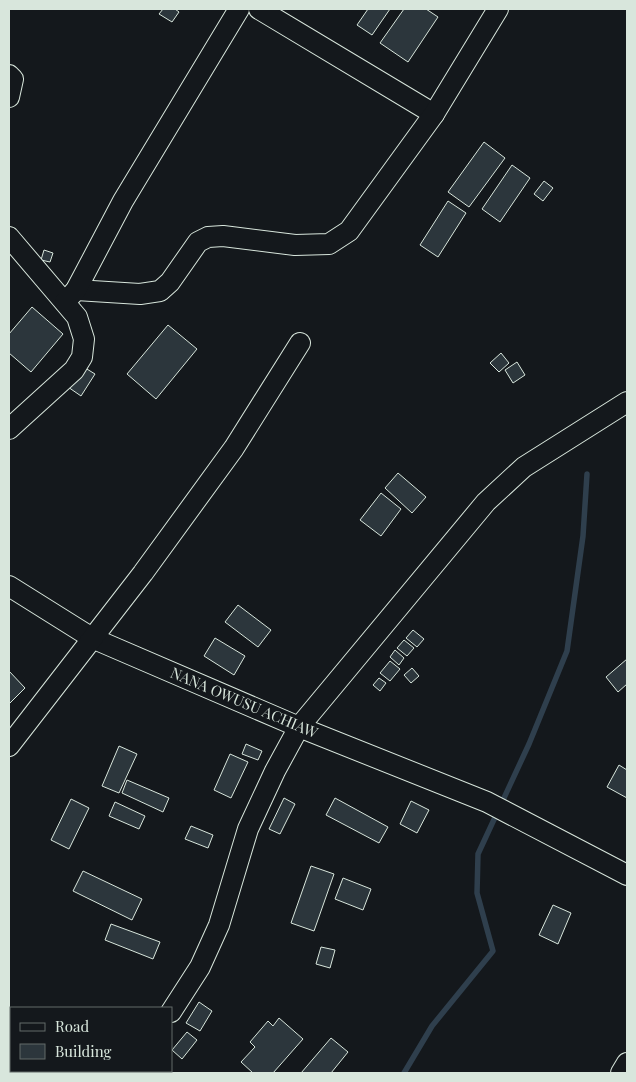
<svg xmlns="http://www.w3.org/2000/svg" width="636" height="1082" viewBox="0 0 636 1082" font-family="'Playfair Display',serif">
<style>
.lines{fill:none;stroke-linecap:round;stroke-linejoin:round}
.stream{stroke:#2f3f4d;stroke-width:5.5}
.building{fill:#2c363c;stroke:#d8e6dc}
.minor-casing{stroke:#d8e6dc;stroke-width:22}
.minor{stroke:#14181c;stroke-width:20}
.labels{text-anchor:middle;stroke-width:4;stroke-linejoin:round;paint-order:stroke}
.street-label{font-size:15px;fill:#d8e6dc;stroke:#14181c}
</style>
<rect width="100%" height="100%" fill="#14181c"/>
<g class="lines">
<!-- stream -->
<path class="stream" d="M404,1073L432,1026L493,951L477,893L478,854L529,744L567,651L583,536L587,474"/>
</g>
<!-- building -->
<g class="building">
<path d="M163,9H175L179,12L172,22L159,14Z"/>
<path d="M368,9H390L372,35L357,25Z"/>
<path d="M404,9H426L438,17L408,62L380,43Z"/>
<path d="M484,142L505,158L469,207L448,192Z"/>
<path d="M512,165L530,178L500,222L482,209Z"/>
<path d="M544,181L553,188L543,201L534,194Z"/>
<path d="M448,201L466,213L438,257L420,245Z"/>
<path d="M44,250L53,253L50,262L41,260Z"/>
<path d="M32,307L63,334L31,372L9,353V334Z"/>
<path d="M168,325L197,349L156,399L127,374Z"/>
<path d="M501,353L509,363L499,372L490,363Z"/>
<path d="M517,362L525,375L513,383L505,370Z"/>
<path d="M82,366L95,374L81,396L68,387Z"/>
<path d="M398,473L426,497L412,513L385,488Z"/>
<path d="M381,493L401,509L381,536L360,520Z"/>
<path d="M238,605L271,630L258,647L225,622Z"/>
<path d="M413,630L424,639L417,647L406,638Z"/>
<path d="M215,638L245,656L234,675L204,656Z"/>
<path d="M404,640L414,648L407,656L397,648Z"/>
<path d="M395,650L404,658L399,665L390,657Z"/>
<path d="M627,659V684L618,692L606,677Z"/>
<path d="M390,661L400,669L390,681L380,673Z"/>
<path d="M412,668L419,676L411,683L404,675Z"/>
<path d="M9,671L25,688L9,704Z"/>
<path d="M379,678L386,683L380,691L373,685Z"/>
<path d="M246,744L262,751L258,760L242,754Z"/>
<path d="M119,746L137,754L119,793L102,786Z"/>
<path d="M230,754L248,762L231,798L214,790Z"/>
<path d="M619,765L627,770V798L607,787Z"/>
<path d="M127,780L169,798L163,812L122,793Z"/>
<path d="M284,798L295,804L280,834L269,829Z"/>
<path d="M335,798L388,827L379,843L326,815Z"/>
<path d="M71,799L89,808L69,849L51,840Z"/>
<path d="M411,801L429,810L417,833L400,824Z"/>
<path d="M115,802L145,816L139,829L109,816Z"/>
<path d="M191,826L213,835L208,848L185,839Z"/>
<path d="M311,866L334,874L314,931L291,923Z"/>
<path d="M83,871L142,899L132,920L73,891Z"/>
<path d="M343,878L371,889L363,910L335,899Z"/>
<path d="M553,905L571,913L558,944L539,935Z"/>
<path d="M111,924L160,942L153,959L105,940Z"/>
<path d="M321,947L335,950L330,968L316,964Z"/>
<path d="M199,1002L212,1011L200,1031L186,1023Z"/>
<path d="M279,1018L303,1039L273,1073H253L241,1062L255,1047L250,1042L268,1021L273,1026Z"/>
<path d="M187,1032L197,1040L182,1059L172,1050Z"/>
<path d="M331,1038L348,1052L331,1073H301Z"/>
</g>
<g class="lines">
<!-- minor casing -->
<g class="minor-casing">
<g id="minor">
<path d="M259,9L434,114"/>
<path d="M9,75L13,79L9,97"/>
<path d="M9,237L77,317L84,339L82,357L74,370L9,429"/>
<path d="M76,290L140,294L160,291L170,282L198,242L208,237L223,236L295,245L329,244L349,231L434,114L498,9"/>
<path d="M65,302L76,290L123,201L239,9"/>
<path d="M9,586L92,638L299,727L487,802L627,875"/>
<path d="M9,746L143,573L234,448L300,343"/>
<path d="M171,1012L200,967L219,925L248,829L275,771L299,727L486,502L524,467L627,402"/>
<path d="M138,1071L140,1073"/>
<path d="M621,1073L627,1063"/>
</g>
</g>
<!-- minor -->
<use href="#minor" class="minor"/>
</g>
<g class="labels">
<!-- street labels -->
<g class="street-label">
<text transform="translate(244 703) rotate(23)" y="5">NANA OWUSU ACHIAW</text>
</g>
</g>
<!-- border -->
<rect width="636" height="1082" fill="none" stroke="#d8e6dc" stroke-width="20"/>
<!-- legend -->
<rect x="10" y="1007" width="162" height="65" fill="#14181c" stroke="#626a69"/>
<rect x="20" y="1023" width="25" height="8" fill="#14181c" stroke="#626a69"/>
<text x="55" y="1032" font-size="15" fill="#d8e6dc">Road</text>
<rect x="20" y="1044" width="25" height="15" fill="#2c363c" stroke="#626a69"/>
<text x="55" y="1057" font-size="15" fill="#d8e6dc">Building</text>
</svg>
